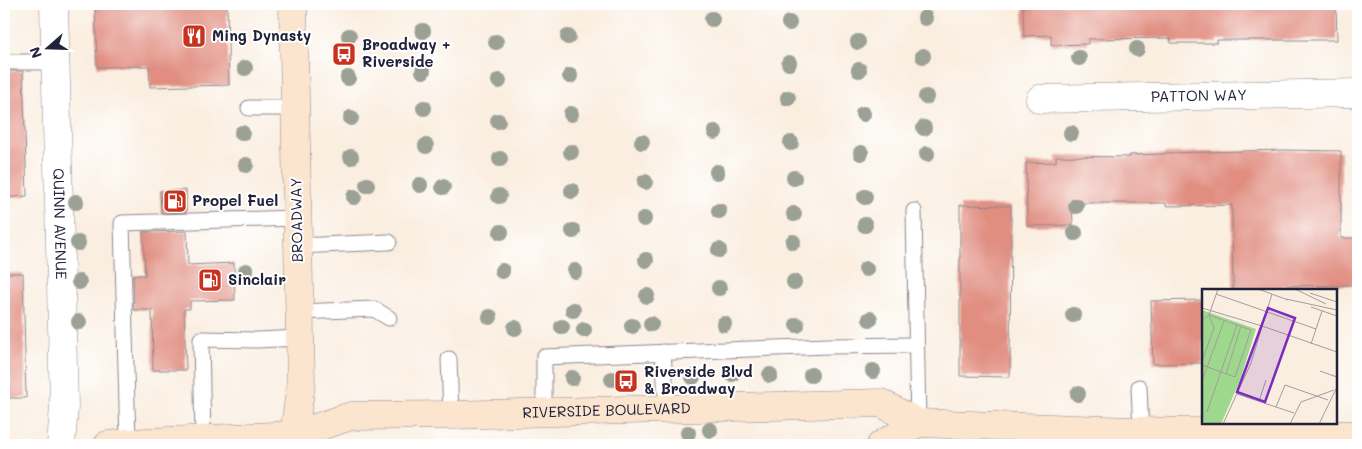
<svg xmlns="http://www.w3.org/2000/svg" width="1362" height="449" viewBox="0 0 1362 449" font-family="Mali,sans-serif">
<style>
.building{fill:#e18e81}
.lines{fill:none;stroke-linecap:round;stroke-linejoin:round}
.lane-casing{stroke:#8e888e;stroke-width:17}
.street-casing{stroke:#8e888e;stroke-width:29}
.secondary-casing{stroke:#8e888e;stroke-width:29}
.lane{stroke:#fff;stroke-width:15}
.street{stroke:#fff;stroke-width:28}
.secondary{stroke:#fbe5cf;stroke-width:28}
.tree{fill:#9ba195}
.labels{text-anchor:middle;stroke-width:4;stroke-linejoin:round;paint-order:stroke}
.poi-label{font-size:15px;font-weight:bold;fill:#22223b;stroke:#fff;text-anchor:start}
.street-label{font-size:15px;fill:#22223b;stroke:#fff}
.inset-road{fill:none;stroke:#a49c9e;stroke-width:1}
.view{fill:#7b2cbf;fill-opacity:0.15;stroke:#7b2cbf;stroke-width:2.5}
.inset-edge{fill:none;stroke:#22223b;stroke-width:2.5}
</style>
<rect width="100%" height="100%" fill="#fff"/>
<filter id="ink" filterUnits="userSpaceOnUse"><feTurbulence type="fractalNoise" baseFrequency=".02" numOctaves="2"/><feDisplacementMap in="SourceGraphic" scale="10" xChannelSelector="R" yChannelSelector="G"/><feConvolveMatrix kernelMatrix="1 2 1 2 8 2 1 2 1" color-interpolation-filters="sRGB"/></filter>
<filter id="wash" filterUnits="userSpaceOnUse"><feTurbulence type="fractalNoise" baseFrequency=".0096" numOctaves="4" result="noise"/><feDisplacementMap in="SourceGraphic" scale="20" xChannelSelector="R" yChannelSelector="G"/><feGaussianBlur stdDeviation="1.12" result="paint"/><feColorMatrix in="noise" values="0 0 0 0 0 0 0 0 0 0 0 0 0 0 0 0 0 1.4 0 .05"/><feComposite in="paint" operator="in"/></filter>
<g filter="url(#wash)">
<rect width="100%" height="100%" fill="#faeee0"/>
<g id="blocks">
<!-- building -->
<g class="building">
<path d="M95,4H227L229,85L150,87L149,66L97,67Z"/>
<path d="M1068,4H1336L1337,40H1217V43H1171V38L1088,39V44L1051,45V35L1024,36L1023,6Z"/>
<path d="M4,71H23L27,196L4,198Z"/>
<path d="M1284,150L1341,151V238H1355L1356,285L1282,286V290H1233L1232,205L1166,206V203H1072L1073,225L1027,226L1026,163L1056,162V156L1130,157V155L1165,154V153Z"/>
<path d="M186,190V212L161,213L160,191Z"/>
<path d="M960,205L1011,206L1010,377L960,376Z"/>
<path d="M187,231L188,265L234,263L235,300L190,301V309H184L186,370H153L152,310H134L133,275H145L143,232Z"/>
<path d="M4,273H23L26,398H4Z"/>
<path d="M1203,300V363L1153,364L1151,301Z"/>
</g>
</g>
</g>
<g filter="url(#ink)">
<use href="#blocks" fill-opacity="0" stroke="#8e888e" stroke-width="1"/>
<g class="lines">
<!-- lane casing -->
<g class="lane-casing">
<g id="lane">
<path d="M4,62H55"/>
<path d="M249,108H296"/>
<path d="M914,211L918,423"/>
<path d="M298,246L389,242"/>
<path d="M299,312L374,309L389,318"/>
<path d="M663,352L667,409"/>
<path d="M449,359L451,415"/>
<path d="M1139,387L1141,431"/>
<path d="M544,413V357L828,346L916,345"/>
<path d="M203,440L201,339L257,340L300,338"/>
<path d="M128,443L122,223L297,218"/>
</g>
</g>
<!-- street casing -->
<g class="street-casing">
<g id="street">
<path id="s1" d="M54,4L64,406L61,445"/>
<path id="s2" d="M1040,99L1358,93"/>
</g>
</g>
<!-- secondary casing -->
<g class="secondary-casing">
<g id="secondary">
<path id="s3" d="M108,445L128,443L294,435L351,416L451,415L881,403L918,423L1132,431L1358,435"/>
<path d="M291,445L294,435L301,384L293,4"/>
<path d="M881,445L918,423"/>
</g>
</g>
<!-- lane -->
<use href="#lane" class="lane"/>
<!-- street -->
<use href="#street" class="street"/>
<!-- secondary -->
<use href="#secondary" class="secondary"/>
</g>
<!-- trees -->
<g class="tree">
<circle cx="925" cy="18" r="8"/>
<circle cx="712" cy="19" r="8"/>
<circle cx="789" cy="23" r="8"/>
<circle cx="423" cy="31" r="8"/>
<circle cx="349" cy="36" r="8"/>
<circle cx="568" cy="37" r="8"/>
<circle cx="496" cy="42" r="8"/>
<circle cx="858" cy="42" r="8"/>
<circle cx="1137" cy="49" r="8"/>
<circle cx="923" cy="56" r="8"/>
<circle cx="1079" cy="58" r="8"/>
<circle cx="789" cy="63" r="8"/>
<circle cx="245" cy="68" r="8"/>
<circle cx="859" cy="70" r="8"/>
<circle cx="423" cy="71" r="8"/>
<circle cx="570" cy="76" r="8"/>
<circle cx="348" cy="78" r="8"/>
<circle cx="499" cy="81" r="8"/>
<circle cx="926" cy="97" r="8"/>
<circle cx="788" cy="98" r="8"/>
<circle cx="424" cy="108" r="8"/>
<circle cx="571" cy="114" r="8"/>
<circle cx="863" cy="114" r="8"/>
<circle cx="351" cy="118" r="8"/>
<circle cx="498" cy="121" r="8"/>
<circle cx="924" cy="128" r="8"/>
<circle cx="715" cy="132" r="8"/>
<circle cx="242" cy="133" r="8"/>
<circle cx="1071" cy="133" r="8"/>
<circle cx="642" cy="142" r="8"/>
<circle cx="791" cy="143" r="8"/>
<circle cx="426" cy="146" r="8"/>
<circle cx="571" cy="152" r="8"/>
<circle cx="861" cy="153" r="8"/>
<circle cx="927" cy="154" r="8"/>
<circle cx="351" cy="157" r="8"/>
<circle cx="500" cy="159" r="8"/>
<circle cx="246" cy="165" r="8"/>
<circle cx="717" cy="172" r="8"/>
<circle cx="794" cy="178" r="8"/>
<circle cx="645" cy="182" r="8"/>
<circle cx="367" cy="185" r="8"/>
<circle cx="420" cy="185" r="8"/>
<circle cx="443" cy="187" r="8"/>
<circle cx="572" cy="191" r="8"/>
<circle cx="499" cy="196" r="8"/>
<circle cx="354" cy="197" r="8"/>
<circle cx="865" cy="197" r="8"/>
<circle cx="76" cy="202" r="8"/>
<circle cx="1076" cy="206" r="8"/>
<circle cx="719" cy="211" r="8"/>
<circle cx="794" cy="214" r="8"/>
<circle cx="644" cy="219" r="8"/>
<circle cx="865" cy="225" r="8"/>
<circle cx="573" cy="231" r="8"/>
<circle cx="501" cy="232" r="8"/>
<circle cx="1075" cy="233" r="8"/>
<circle cx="793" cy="242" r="8"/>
<circle cx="78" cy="243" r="8"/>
<circle cx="719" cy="250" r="8"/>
<circle cx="646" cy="260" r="8"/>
<circle cx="866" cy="269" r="8"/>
<circle cx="246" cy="271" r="8"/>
<circle cx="502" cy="271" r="8"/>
<circle cx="575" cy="271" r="8"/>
<circle cx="79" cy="282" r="8"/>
<circle cx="794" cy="282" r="8"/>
<circle cx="719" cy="288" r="8"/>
<circle cx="647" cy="296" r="8"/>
<circle cx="573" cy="310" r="8"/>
<circle cx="1073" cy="315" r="8"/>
<circle cx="490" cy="317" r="8"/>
<circle cx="870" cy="319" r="8"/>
<circle cx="79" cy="322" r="8"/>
<circle cx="651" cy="324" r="8"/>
<circle cx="724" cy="324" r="8"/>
<circle cx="797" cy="325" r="8"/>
<circle cx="632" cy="326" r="8"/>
<circle cx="562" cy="327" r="8"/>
<circle cx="515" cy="328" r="8"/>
<circle cx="584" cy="330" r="8"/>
<circle cx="873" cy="371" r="8"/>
<circle cx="732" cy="374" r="8"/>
<circle cx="770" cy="375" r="8"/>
<circle cx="811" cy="375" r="8"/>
<circle cx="693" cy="377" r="8"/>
<circle cx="572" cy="378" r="8"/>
<circle cx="612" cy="379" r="8"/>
<circle cx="1078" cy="394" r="8"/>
<circle cx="710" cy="430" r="8"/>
<circle cx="688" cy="433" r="8"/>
</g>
</g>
<!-- icons -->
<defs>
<g id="restaurant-square" transform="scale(1.25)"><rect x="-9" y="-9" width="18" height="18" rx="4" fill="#c8321e" stroke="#fff"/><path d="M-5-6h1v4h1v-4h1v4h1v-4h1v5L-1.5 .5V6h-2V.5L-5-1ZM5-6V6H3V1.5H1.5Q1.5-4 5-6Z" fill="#fff"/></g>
<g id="bus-square" transform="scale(1.25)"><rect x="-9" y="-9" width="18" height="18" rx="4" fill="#c8321e" stroke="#fff"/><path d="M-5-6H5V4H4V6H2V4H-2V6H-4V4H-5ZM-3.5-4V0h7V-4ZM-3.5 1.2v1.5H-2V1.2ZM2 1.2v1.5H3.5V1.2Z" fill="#fff"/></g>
<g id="fuel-square" transform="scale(1.25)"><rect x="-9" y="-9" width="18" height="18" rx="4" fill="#c8321e" stroke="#fff"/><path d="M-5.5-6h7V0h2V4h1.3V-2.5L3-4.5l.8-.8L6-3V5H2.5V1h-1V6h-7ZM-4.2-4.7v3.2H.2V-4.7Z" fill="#fff"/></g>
</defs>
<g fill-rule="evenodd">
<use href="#restaurant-square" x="194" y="36"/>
<use href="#bus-square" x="344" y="54"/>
<use href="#fuel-square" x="175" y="201"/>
<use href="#fuel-square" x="210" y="280"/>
<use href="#bus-square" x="626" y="381"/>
</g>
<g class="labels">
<!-- poi labels -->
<g class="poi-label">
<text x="212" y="41">Ming Dynasty</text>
<text x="362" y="50">Broadway +<tspan x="362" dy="17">Riverside</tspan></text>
<text x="192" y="206">Propel Fuel</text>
<text x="228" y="285">Sinclair</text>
<text x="644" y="377">Riverside Blvd<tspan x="644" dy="17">&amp; Broadway</tspan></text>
</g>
<!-- street labels -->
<g class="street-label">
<text dy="5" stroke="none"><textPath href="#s2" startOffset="159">PATTON WAY</textPath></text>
<text transform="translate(297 220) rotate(-91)" y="5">BROADWAY</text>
<text dy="5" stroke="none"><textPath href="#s1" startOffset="220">QUINN AVENUE</textPath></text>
<text dy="5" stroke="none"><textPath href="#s3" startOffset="502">RIVERSIDE BOULEVARD</textPath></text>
</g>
</g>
<!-- overview -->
<g transform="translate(1202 289)">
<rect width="135" height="135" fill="#faeee0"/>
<path d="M0,21L54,40L38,91L19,135H0Z" fill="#9dd88c"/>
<path class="inset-road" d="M56,0L86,11M93,0L124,15M108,4L135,13M14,5L114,40M84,10L135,21M109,18L135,27M0,19L60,37M0,31L7,26L16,0M60,37L135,63M109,55L120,22M0,72L12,39L7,26M0,76L33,88L49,41L7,26M118,82L135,88M24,85L39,37M0,92L22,32M35,105L92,124M57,112L64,91M74,118L83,96L126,111M5,123L35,36M21,135L49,74L70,5M88,135L99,113L132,101M117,135L135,98"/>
<path class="view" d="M66,19L93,29L63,113L35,103Z"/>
<rect width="135" height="135" class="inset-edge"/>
</g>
<!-- margin -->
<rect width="1362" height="449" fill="none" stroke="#fff" stroke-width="20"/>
<!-- north arrow -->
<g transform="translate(48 48) rotate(250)" stroke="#ffffff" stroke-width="4" paint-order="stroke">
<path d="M0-4L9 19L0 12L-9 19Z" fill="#22223b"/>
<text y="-8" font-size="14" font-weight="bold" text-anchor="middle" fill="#22223b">N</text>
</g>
</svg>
